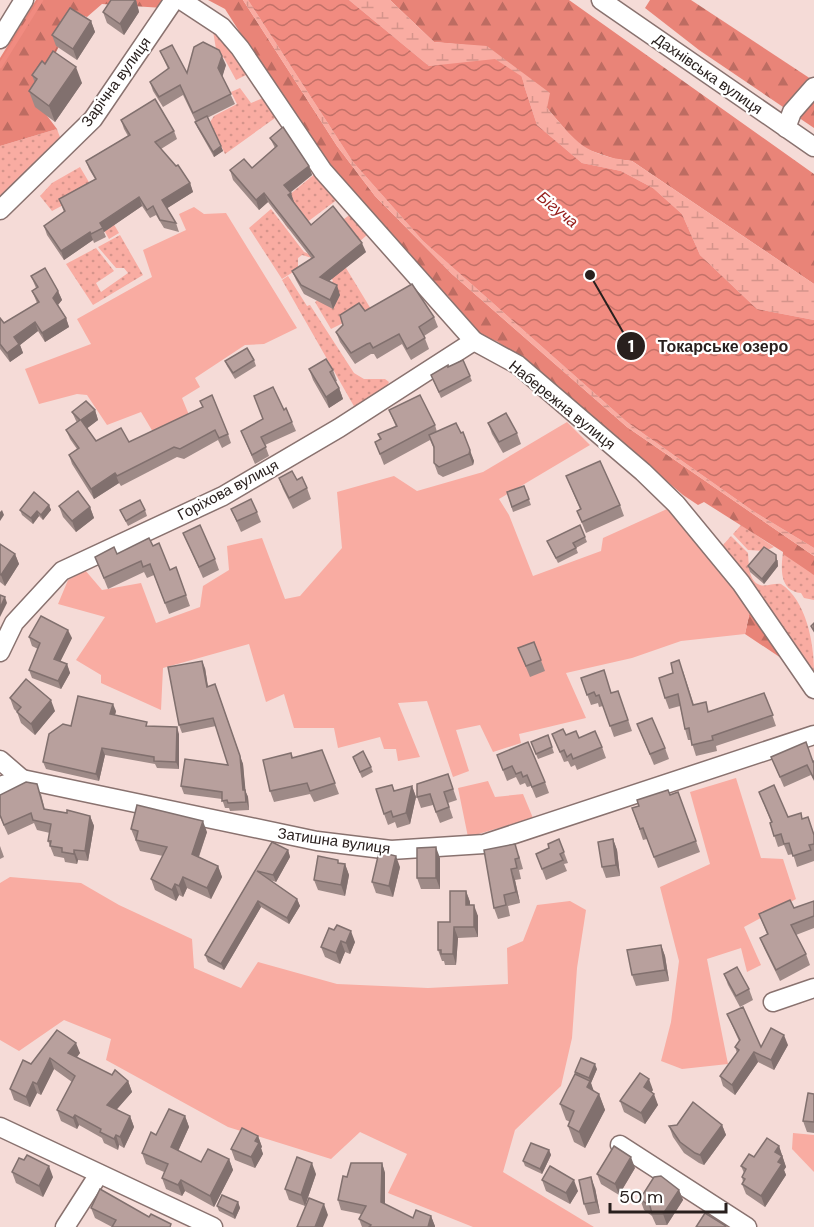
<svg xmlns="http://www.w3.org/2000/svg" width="814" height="1227" viewBox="0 0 814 1227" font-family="'DM Sans',sans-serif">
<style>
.grass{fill:url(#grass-dots)}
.forest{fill:url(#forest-firs)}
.wetland{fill:url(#wetland-marsh)}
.green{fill:#f9aca2}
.water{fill:url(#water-waves)}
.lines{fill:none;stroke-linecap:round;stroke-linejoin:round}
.stream{stroke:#f18b80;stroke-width:4.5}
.minor-casing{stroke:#89726f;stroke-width:21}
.minor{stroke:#fff;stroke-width:18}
.wall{fill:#9e8a87}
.shaded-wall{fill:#81706e}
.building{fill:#b8a09d;stroke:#81706e;stroke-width:1.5}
.labels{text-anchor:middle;stroke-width:4.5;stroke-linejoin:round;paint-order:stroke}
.street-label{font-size:15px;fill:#29201e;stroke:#fff}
.water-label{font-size:16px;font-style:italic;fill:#961e1b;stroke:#fff}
.leader{fill:none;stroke:#29201e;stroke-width:2}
.callout-dot{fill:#29201e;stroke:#fff;stroke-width:2}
.mark-label{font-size:18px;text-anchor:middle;font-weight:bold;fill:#fff}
.callout-label{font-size:16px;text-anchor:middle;font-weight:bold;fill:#29201e;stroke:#fff;stroke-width:4.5;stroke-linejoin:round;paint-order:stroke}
</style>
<defs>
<pattern id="grass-dots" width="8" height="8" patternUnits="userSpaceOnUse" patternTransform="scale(1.5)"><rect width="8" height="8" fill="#f9aca2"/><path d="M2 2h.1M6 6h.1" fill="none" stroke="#d5948b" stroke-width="1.8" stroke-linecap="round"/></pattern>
<pattern id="forest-firs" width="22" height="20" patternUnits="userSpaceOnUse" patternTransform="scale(1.5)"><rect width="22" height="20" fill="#e98478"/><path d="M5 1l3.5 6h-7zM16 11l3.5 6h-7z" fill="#bd6c62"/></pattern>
<pattern id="wetland-marsh" width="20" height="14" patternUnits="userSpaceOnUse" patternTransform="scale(1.5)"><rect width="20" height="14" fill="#f9aca2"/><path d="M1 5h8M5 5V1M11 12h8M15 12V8" fill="none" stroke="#d5948b"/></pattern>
<pattern id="water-waves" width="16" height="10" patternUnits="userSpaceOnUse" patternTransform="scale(1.5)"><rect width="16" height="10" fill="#f18b80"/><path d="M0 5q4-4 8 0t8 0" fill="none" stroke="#c37168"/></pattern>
</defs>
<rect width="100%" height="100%" fill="#f5dbd7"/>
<!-- grass -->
<g class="grass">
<path d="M213,31L227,39L248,74L236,80L224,58L217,55Z"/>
<path d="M240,88L251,103L263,98L275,118L225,154L210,122L214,116L237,104L231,92Z"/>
<path d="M57,129L61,140L0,204V146Z"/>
<path d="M80,167L119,233L109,239L84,194L52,211L40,196L52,183Z"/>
<path d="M316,173L338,199L306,223L302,219L288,229L283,221L289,195Z"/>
<path d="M271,209L304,252L346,268L394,347L343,323L331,329L315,302L319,299L317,292L333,281L322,261L302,255L298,258V269L282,279L249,228Z"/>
<path d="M351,214L368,234L358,243L341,221Z"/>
<path d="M120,235L143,275L93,305L66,264L96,248L114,271L96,283L101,292L128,273L124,268H116L98,247Z"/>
<path d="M288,276L307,306L310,305L354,373L364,379H385L389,382L386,388L355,408L282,280Z"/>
<path d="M741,525L774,547L765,551L748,550L733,534Z"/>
<path d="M731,536L748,553C749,564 748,581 760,585C766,587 774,583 781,584C806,600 814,642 814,671L723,545Z"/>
<path d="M783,552L814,572V600L804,598L801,593C779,591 781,568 783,552Z"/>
</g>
<!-- forest -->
<g class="forest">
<path d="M36,0H163V8L102,4L87,17L76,13L33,97L57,129L0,146V58Z"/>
<path d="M208,0H243L337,146L375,196L452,274L627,427L814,556V575L783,554V552L704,502L698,505L683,495L593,418L498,342L475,332L448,296L424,280L335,175L284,102L225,9Z"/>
<path d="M390,0H569L814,174V284L632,161L615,159L580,147L547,108L487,47L434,42Z"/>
<path d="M650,0H691L814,81V128L699,50L645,8Z"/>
<path d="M751,606L791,661L786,666L781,658L745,634Z"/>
</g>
<!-- wetland -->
<g class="wetland">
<path d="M243,0H248L353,162L423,241L627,422L753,511L814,548V556L627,427L452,274L375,196L337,146Z"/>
<path d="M349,0H390L434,42L487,46L550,93L547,108C577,143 584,155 632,161L814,284V320L757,309L700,255L682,214L653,188L621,171L582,163L537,125L521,76L443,65L429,66Z"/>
</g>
<!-- green -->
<g class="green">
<path d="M194,207L204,214L226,213L297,328L264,344L245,345L195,378L200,387L182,398L189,415L153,432L141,412L107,425L87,395L77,394L39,404L25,369L91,344L77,319L152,277L143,250L186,230L179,214Z"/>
<path d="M567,422L590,445L499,499L509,515L533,576L601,551L603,538L667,509L751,606L745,634L681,641L632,658L566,673L586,718L519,734L521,743L493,752L480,725L456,730L469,771L453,777L427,701L398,703L420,757L398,761L396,749H384L380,737L338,748L334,728H294L284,694L266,702L249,644L163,668L161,710L101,683V675L76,660L105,617L58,604L68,580L85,570L102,590L141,583L156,623L200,607L203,586L229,570L227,546L262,538L285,599L300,596L342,548L337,492L394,476L417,491L483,472Z"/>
<path d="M736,778L761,858L783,859L796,899L744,927L761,965L747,972L741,948L707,959L728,1064L682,1069L661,1061L671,1022L679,961L660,887L710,864L690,792Z"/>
<path d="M488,781L495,797L523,794L533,818L468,837L458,788Z"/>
<path d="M10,877L81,883L119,905L192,939L194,968L241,988L258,962L337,984L428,988L508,984L507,948L523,941L537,905L570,901L586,910L577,968L572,1038L561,1086L515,1130L503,1172L594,1227H473L388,1193L407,1154L360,1132L331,1159L228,1127L106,1060L111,1039L64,1020L19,1051L0,1040V883Z"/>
<path d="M793,1133L814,1135V1172L792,1149Z"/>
</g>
<!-- water -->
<path class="water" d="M248,0H349L429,66L495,59L521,76L537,125L582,163L621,171L653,188L682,214L700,255L757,309L814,320V548L753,511L627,422L423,241L353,162Z"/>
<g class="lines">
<!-- stream -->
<path class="stream" d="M0,66L41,0"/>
<!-- minor casing -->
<g class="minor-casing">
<g id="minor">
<path d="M181,0L222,27L240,48L323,171L474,341L518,365L643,472L676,504L741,583L814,689"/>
<path d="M601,0L814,147"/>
<path d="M0,39L24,0"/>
<path d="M786,128L792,112L814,87"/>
<path d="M0,210L93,119L174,0"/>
<path d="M0,652L14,623L62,571L223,496L339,428L474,341"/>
<path d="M0,760L22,779"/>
<path d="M0,786L22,779L317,841L391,850L484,844L814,735"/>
<path d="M773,1002L814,988"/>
<path d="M0,1127L213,1227"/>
<path d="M620,1145L747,1227"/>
<path d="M65,1227L99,1174"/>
</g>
</g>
<!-- minor -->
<use href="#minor" class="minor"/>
</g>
<!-- wall -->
<g class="wall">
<path d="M111,0H136L139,12L124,35L107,23L103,12Z"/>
<path d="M91,21L95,32L77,60L56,46L52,35Z"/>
<path d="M160,51L187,73L226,65L222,76L235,104L207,118L223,151L214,157L197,127L196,122L183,95L163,107L153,91L150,82L168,69Z"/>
<path d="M45,64L82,83L55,122L35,107L29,91L35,83L32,75Z"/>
<path d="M121,120L174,131L177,139L161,149L190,183L193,192L167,208L176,223L179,232L164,228L156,215L150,218L142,206L104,232L106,237L94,243L93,240L64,260L47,235L44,226L64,212L59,199L95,179L89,169L86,161L128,136L124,129Z"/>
<path d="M270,138L309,166L312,175L290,193L294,202L311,225L366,252L329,281L340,295L333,309L304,294L296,280L292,271L312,259L268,202L259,210L233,180L230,170L252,168L275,148Z"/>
<path d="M31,276L58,291L62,300L58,305L66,318L69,327L45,342L38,331L20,345L23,353L10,362L0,349V318L4,323L37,303L32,291L36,288Z"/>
<path d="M365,311L434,317L438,327L424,336L429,349L411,360L402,344L377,359L374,354H371L355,364L340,342L336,332Z"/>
<path d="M254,360L256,366L235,379L227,366L225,361Z"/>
<path d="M463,360L472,381L441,398L431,375Z"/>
<path d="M309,369L333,370L337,381L335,382L339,388L343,399L329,408L313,380Z"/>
<path d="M200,401L228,434L231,443L222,448L218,440L184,459L177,457L121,486L119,483L94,499L72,464L69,455L77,449L70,439L66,430L77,423L72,412L95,410L98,420L87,428L96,441L129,442L203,408Z"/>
<path d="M284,410L292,422L296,431L265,445L269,456L255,464L241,431Z"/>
<path d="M389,410L435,425L437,432L456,423L474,461L473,465L443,477L438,474L434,463V449L430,440L384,465L375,442L380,439L378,434L396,427Z"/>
<path d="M488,423L517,433L521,444L503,453L492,434Z"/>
<path d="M566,476L620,505L624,516L586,533L577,511L580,509Z"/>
<path d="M279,478L297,480L307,488L311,499L293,509L283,489Z"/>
<path d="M524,486L531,505L513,512L507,492Z"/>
<path d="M49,505L51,510L43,520L39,516L33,524L22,515L20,510Z"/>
<path d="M59,506L90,507L94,518L76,532L63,517Z"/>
<path d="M231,509L257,512L261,522L241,532Z"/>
<path d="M120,510H145L147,516L128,526Z"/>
<path d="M183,533L215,559L219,570L203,578Z"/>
<path d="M585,537L587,542L576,548L578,553L558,563L547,541Z"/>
<path d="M0,544L15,554L19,564L5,586L0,582Z"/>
<path d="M153,546L170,570L176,567L190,606L169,614L154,575L147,578L144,572L108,589L95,557L117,554Z"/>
<path d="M778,560V566L764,584L750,572L748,566Z"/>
<path d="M29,637L72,638L60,662L67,664L70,673L61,689L32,678L29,670L38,649L32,646Z"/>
<path d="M534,642L545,671L530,677L518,648Z"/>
<path d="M205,668L208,686L243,764L245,790L248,797L249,810L230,811L229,808H225L222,799L184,794L181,786L228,765L216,726L182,733L179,725Z"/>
<path d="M683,671L694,705L709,712L766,697L776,726L716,746L717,751L696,756L691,740H688L685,729L680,706L669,709L665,698L673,673Z"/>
<path d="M581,678L612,693L618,691L632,731L614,737L603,706L599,707L598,703L591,705Z"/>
<path d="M10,698L55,711L35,735L21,723L17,712L14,709Z"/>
<path d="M116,711L115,715L148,727L179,734V769L157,768L155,764L105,755L99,781L46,769L43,762L71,726Z"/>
<path d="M637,724L665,748L669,759L654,765Z"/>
<path d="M552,734L579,738L602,747L606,758L577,770L575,765L571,767L568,761L564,762Z"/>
<path d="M548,735L554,753L538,759L531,742Z"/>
<path d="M322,750L339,794L314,802L310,794L274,802L270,791L291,753L293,758Z"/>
<path d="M497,755L545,782L549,793L536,798L531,786L527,787L525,783L520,785L516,777L507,781Z"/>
<path d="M353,757L371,767L373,772L362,778Z"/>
<path d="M771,757L814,761V781L811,775L784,787Z"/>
<path d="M448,774L457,800L448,803L453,818L440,823L433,805L421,808L417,797Z"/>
<path d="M412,786L416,797L410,824L397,828L395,822L388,825L384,814L394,791Z"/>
<path d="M678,792L700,852L658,868L647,839L643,840L632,808Z"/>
<path d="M759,792L788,817L803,819L808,817L814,834V861L797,867L793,854L788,855L784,845L778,847L770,823L771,822Z"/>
<path d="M41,794L45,810L90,816L94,826L88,861L78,860L77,864L65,862L64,858L54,856L48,841L50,833L37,830L34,823L8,835L0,817V795Z"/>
<path d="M131,829L207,832L199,857L218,866L222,877L211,899L187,888L183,897L179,895L176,901L155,890L151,879L163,856L140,851Z"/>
<path d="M559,839L568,863L564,864L567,871L546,880L536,854L549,848Z"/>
<path d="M613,839L617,850L620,876L606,878L602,867Z"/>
<path d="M272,842L288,850L290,857L276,882L270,880L297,899L300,906L289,924L261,907L224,970L208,962L205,955Z"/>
<path d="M0,846L4,857L0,859Z"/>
<path d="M484,850L519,855L523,869L519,870L521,879L515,880L520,903L508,906L510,916L498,919L494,908Z"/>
<path d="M440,858V889H421L417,878Z"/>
<path d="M345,864L349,875L345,896L318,890L314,880Z"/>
<path d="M400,867L393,897L376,893L372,882Z"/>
<path d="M466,891L470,902V905L478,916V937L458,938L456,965H445L444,961H442L438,950Z"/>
<path d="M814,901V928L796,935L806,954L810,965L780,981L764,948L760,938L767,934L759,914L794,908Z"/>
<path d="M329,928L355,942L350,954L345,952L340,964L325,957L321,947Z"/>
<path d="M661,945L665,956L669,981L636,986L632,975Z"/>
<path d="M724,974L749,989L753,1000L740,1007L728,985Z"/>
<path d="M727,1014L761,1047L788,1045L774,1070L758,1062L735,1095L723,1086L720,1076L737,1053L735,1047L739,1041Z"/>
<path d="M57,1030L80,1053L77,1057L112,1075L128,1081L132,1092L116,1110L130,1116L134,1127L124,1148L119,1145L118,1150L104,1143L102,1138L79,1125L77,1129L61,1121L57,1110L72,1082L54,1069L41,1095L37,1093L30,1107L14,1100L10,1089L31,1064Z"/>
<path d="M597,1069L591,1083L593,1091L599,1094L605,1110L585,1148L574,1142L568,1126L570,1122L566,1120L560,1104L575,1074V1072Z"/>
<path d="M653,1090L651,1092L658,1105L645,1124L624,1112L620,1101Z"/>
<path d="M814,1094V1133L807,1132L803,1121Z"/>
<path d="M185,1116L189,1127L178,1151L201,1162L229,1159L233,1170L214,1207L185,1191L182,1196L166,1189L162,1178L164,1172L146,1164L142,1153Z"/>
<path d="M722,1125L726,1135L704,1165L699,1163L684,1153L673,1137L669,1126Z"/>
<path d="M258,1136L262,1147L261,1148L263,1154L255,1168L235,1160L231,1149Z"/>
<path d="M779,1146L786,1167L784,1170L786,1175L765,1207L746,1194L742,1184L743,1182L742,1177L744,1173L741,1166L754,1157Z"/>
<path d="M549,1150L551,1155L542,1174L525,1166L523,1161Z"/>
<path d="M382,1163L385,1173V1204L413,1218L431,1216L435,1227H362L359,1219L361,1214L341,1210L338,1200L347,1177Z"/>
<path d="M635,1168L619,1195L601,1184L597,1174Z"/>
<path d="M12,1172L53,1177L43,1197L16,1183Z"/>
<path d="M316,1174L305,1206L289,1200L285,1189Z"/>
<path d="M542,1180L578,1191L570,1204L546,1191Z"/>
<path d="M595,1188L600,1213L588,1215L584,1204Z"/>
<path d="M679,1190L683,1200L667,1225H656L652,1216L644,1210L640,1199Z"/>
<path d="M238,1202L240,1208L235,1219L219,1211L217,1206Z"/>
<path d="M91,1208L149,1217L112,1227L95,1218Z"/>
</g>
<!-- shaded-wall -->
<g class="shaded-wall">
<path d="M135,0H136L139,12L124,35L120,24Z"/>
<path d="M91,21L95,32L77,60L73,49Z"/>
<path d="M222,56L226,65L222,78L218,68Z"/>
<path d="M76,67L82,83L55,122L49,106Z"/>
<path d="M221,146L223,151L214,157L213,152Z"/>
<path d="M309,166L312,175L288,194L284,185Z"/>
<path d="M190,183L193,192L166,209L162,200Z"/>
<path d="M264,193L268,202L259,210L256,200Z"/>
<path d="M291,193L294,202L288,195Z"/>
<path d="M139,197L142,206L104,232L100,223Z"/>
<path d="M90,232L93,240L64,260L61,251Z"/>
<path d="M362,243L366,252L323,286L320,277Z"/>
<path d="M337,285L340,295L333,309L330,300Z"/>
<path d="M58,291L62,300L56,307L53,298Z"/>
<path d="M66,318L69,327L45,342L42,333Z"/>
<path d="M35,322L38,331L20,345L23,353L10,362L7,353L14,337Z"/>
<path d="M339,388L343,399L329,408L326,397Z"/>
<path d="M95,410L98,420L85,430L81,420Z"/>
<path d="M470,450L474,461L473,465L469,454Z"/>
<path d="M115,473L119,483L94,499L91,489Z"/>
<path d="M49,505L51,510L43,520L41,515Z"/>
<path d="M90,507L94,518L76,532L72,521Z"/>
<path d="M2,510L4,515L0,521V512Z"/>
<path d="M37,511L39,516L33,524L31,518Z"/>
<path d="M15,554L19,564L5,586L1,575Z"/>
<path d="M776,555L778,566L764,584L762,579Z"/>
<path d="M5,597L7,603L0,617V608Z"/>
<path d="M68,630L72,638L57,668L54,659Z"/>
<path d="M202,661L205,668L209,694L207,687Z"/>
<path d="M67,664L70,673L61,689L58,681Z"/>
<path d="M215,684L243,764L246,795L245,790L248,797L249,810Z"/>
<path d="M51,700L55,711L35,735L31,724Z"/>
<path d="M113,704L116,711L113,722L110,714Z"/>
<path d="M177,727L179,734V769L176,762Z"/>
<path d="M102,748L105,755L99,781L96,774Z"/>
<path d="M412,786L416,797L410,824L406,813Z"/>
<path d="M90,816L94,826L88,861L85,851Z"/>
<path d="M203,821L207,832L196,864L192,854Z"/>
<path d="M613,839L617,850L620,876L616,865Z"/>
<path d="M436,847L440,858V889L436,878Z"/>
<path d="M74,850L78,860L77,864L74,854Z"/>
<path d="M288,850L290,857L276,882L273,875Z"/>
<path d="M396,856L400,867L393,897L389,886Z"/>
<path d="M345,864L349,875L345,896L341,885Z"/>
<path d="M218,866L222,877L211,899L207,888Z"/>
<path d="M511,869L515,880L520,903L516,892Z"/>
<path d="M183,877L187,888L183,897L179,886Z"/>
<path d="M175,884L179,895L176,901L172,890Z"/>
<path d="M466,891L470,902V916L466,905Z"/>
<path d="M297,899L300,906L289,924L287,918Z"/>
<path d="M258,901L261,907L224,970L221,964Z"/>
<path d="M474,905L478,916V937L474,927Z"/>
<path d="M454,927L458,938L456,965L453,954Z"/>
<path d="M351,931L355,942L350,954L346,943Z"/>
<path d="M341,941L345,952L340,964L336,953Z"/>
<path d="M661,945L665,956L669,981L665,970Z"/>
<path d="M784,1035L788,1045L774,1070L771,1060Z"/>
<path d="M76,1043L80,1053L72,1063L68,1053Z"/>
<path d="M754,1052L758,1062L735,1095L732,1085Z"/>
<path d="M50,1058L54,1069L41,1095L37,1084Z"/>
<path d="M595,1064L597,1069L591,1083L596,1097L587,1087L590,1081L589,1078Z"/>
<path d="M649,1079L653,1090L648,1098L644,1087Z"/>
<path d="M128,1081L132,1092L111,1116L107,1105Z"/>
<path d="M33,1082L37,1093L30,1107L26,1097Z"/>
<path d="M599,1094L605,1110L585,1148L579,1132Z"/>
<path d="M654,1094L658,1105L645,1124L641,1113Z"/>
<path d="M75,1115L79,1125L77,1129L73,1118Z"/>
<path d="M130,1116L134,1127L124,1148L120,1137Z"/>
<path d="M185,1116L189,1127L175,1158L171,1147Z"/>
<path d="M722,1125L726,1135L704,1165L700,1155Z"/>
<path d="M116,1135L119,1145L118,1150L114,1139Z"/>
<path d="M258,1136L262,1147L261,1148L263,1154L255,1168L251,1157L255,1141Z"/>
<path d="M779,1146L786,1167L784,1170L786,1175L765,1207L761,1196L775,1152Z"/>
<path d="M549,1150L551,1155L542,1174L540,1169Z"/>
<path d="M631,1157L635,1168L619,1195L615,1184Z"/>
<path d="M229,1159L233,1170L214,1207L210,1196Z"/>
<path d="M312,1163L316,1174L305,1206L301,1195Z"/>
<path d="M382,1163L385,1173V1212L381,1202Z"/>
<path d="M49,1166L53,1177L43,1197L39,1186Z"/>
<path d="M591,1177L595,1188L600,1213L596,1202Z"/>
<path d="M181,1180L185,1191L182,1196L178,1185Z"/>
<path d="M574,1180L578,1191L570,1204L566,1193Z"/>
<path d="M679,1190L683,1200L667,1225L663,1214Z"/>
<path d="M238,1202L240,1208L235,1219L233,1214Z"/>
<path d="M324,1204L328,1215L323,1227H315Z"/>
<path d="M431,1216L435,1226V1227H428Z"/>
</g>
<!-- building -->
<g class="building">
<path d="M111,0H135V1L120,24L103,12Z"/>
<path d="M70,8L91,21L73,49L52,35Z"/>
<path d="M203,42L219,50L222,56L218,68L231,94L193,113L180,85L159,97L150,82L169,68L160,51L172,45L187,73L194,47Z"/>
<path d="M53,51L76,67L49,106L29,91L37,79L32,75L42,61L45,64Z"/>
<path d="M155,99L174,131L155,142L176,166L178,165L190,183L162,200L176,223L160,220L153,206L147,210L139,197L100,223L103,228L91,234L90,232L61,251L44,226L65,211L59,199L96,179L86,161L130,135L121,120Z"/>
<path d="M207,116L221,146L213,152L195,122Z"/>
<path d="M283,127L309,166L284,185L291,193L288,195L311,225L333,206L362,243L320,277L337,285L330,300L301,285L292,271L314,257L264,193L256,200L230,170L244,159L252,168L277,146L270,138Z"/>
<path d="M45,268L58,291L53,298L66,318L42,333L35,322L14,337L19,344L7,353L0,344V318L4,323L39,302L32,291L38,287L31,276Z"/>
<path d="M412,284L434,317L419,327L425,338L407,349L399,334L373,348L370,343L367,344L351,353L336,332L343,325L340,315L359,303L365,311Z"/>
<path d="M247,348L254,360L233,373L225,361Z"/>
<path d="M326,359L333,370L330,372L339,388L326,397L309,369Z"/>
<path d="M463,360L470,376L439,392L431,375L448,365V367Z"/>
<path d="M273,387L284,410L286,408L292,422L261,437L266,447L252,455L241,431L263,419L254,396Z"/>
<path d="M212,395L228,434L219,438L215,430L180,449L174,447L117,476L115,473L91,489L69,455L79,448L66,430L80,420L72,412L86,401L95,410L81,420L96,441L121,428L129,442L203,407L200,401Z"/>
<path d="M420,395L435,425L380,454L375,442L381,439L378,434L397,426L389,410Z"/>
<path d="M506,413L517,433L499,442L488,423Z"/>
<path d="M456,423L461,433L463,432L470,450L469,454L439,467L434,463V447L429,435Z"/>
<path d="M600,461L620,505L582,522L577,511L581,509L566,476Z"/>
<path d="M292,471L297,480L302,477L307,488L289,498L279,478Z"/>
<path d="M524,486L529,499L512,507L507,492Z"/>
<path d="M78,491L90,507L72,521L59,506Z"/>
<path d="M34,492L49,505L41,515L37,511L31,518L20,510Z"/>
<path d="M251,499L257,512L237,521L231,509Z"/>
<path d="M140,500L145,510L126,521L120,510Z"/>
<path d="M200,525L215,559L199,567L183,533Z"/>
<path d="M580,525L585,537L573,543L576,548L556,558L547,541Z"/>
<path d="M149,538L153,546L159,543L170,570L176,567L186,595L165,603L150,564L143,567L141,561L104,578L95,557L114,547L117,554Z"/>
<path d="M0,544L15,554L1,575L0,574Z"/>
<path d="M764,547L776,555V561L762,579L748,566Z"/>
<path d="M0,595L5,597L0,608Z"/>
<path d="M41,616L68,630L54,659L67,664L58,681L29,670L40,643L29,637Z"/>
<path d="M814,623V631L811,626Z"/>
<path d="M534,642L541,660L526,666L518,648Z"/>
<path d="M679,660L693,705L706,702L708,712L764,693L773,715L712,736L713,740L692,745L689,728L685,729L678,694L665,698L659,678L673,673L671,663Z"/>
<path d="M202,661L207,687L215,684L240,756L243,790H245L246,802L228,803L227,800L222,801V792L181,786L185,759L228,765L213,718L179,725L168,667Z"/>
<path d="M604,670L611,693L618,691L628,720L610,726L599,695L596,696L594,692L587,695L581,678Z"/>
<path d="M26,679L51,700L31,724L17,712L21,707L10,698Z"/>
<path d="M78,696L113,704L110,714L147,722L146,726L177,727L176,762L154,761V757L102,748L96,774L43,762L49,734L63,724L71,726Z"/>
<path d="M652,718L665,748L650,754L637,724Z"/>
<path d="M563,729L566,735L576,731L579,738L595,731L602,747L573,759L571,754L567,757L564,750L560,752L552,734Z"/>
<path d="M548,735L552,747L536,754L531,742Z"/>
<path d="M528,742L545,782L532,787L527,775L523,777L521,772L516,774L512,766L503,770L497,755Z"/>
<path d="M806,742L813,762L814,761V779L807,765L780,777L771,757Z"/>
<path d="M322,750L335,783L310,791L307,783L270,791L263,760L291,753L292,758Z"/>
<path d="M363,751L371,767L360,772L353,757Z"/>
<path d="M448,774L453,789L444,792L449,807L436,812L430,794L417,797V784Z"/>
<path d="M26,782L37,784L44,809L67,813V810L90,816L85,851L74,850V854L62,852V848L50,846L51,841H48L51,824L33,820L31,813L4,825L0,815V795Z"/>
<path d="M392,785L394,791L412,786L406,813L393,817L391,811L384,814L376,789Z"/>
<path d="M774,785L788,817L801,813L802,819L808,817L814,835V844L809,845L811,850L793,856L789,843L784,844L781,834L774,836L770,823L772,822L759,792Z"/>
<path d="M668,790L670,795L678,792L696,841L654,857L643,828L640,829L632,808L639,806L637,800Z"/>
<path d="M137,805L203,821L192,854L218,866L207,888L183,877L179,886L175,884L172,890L151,879L167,847L136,840L138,831L131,829Z"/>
<path d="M559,839L564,852L560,854L563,860L542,869L536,854L549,848L548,844Z"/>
<path d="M613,839L616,865L602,867L598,842Z"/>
<path d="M272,842L288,850L273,875L257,871L297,899L287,918L258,901L221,964L205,955Z"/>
<path d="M515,844L519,858L515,859L517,868L511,869L516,892L504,895L506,905L494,908L484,850Z"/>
<path d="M436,847V878H417V848Z"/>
<path d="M379,852L396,856L389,886L372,882Z"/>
<path d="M318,856L338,860V863L345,864L341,885L314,880Z"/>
<path d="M450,891H466V905H474V927H454L453,954H441V950H438V922H450Z"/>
<path d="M790,900L794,908L814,901V916L791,925L806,954L776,970L760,938L768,934L759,914Z"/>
<path d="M337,925L351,931L346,943L341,941L336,953L321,947L329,928L334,930Z"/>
<path d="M661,945L665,970L632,975L627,950Z"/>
<path d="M737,967L749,989L736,996L724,974Z"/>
<path d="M743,1007L761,1047L771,1028L784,1035L771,1060L754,1052L732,1085L720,1076L739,1050L735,1047L740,1040L727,1014Z"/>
<path d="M57,1030L76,1043L68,1053L112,1075L115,1070L128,1081L107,1105L130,1116L120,1137L116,1135L114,1139L100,1132L101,1129L75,1115L73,1118L57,1110L75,1076L50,1058L37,1084L33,1082L26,1097L10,1089L23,1060L31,1064Z"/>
<path d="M581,1058L595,1064L589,1078L575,1072Z"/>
<path d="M640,1073L649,1079L644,1087L654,1094L641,1113L620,1101Z"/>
<path d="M575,1074L590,1081L587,1087L599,1094L579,1132L568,1126L574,1111L560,1104Z"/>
<path d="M808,1093L814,1094V1122L803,1121Z"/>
<path d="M693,1102L722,1125L700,1155L695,1153L680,1142L669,1126L677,1125Z"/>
<path d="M169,1109L185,1116L171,1147L201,1162L208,1149L229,1159L210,1196L181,1180L178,1185L162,1178L168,1164L142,1153L151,1132L156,1135Z"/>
<path d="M242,1128L258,1136L255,1141L259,1143L251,1157L231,1149Z"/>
<path d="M767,1138L779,1146L775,1152L782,1156L778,1162L782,1164L761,1196L742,1184L745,1179L742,1177L746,1169L741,1166L749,1154L754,1157Z"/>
<path d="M531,1143L549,1150L540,1169L523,1161Z"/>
<path d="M614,1146L631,1157L615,1184L597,1174Z"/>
<path d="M27,1155L49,1166L39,1186L12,1172L19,1158L24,1160Z"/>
<path d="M297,1157L312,1163L301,1195L285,1189Z"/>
<path d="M351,1163H382L381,1202L413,1218L416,1210L431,1216L428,1227H369L371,1225L359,1219L366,1206L338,1200L343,1176L347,1177Z"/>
<path d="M550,1166L574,1180L566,1193L542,1180Z"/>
<path d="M661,1176L679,1190L663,1214H652L650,1206L640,1199L654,1177Z"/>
<path d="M591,1177L596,1202L584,1204L579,1180Z"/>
<path d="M100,1189L149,1217L151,1214L171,1224L170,1227H112L116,1220L91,1208Z"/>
<path d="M222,1195L238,1202L233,1214L217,1206Z"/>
<path d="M309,1198L324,1204L315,1227H297Z"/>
<path d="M705,1213L726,1226V1227H696Z"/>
</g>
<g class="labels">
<!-- street labels -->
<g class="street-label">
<text transform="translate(708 74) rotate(35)" y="5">Дахнівська вулиця</text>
<text transform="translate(116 82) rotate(-54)" y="5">Зарічна вулиця</text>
<text transform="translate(562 405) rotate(39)" y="5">Набережна вулиця</text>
<text transform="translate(228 490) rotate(-28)" y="5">Горіхова вулиця</text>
<text transform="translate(334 841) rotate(8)" y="5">Затишна вулиця</text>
</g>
<!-- water labels -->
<g class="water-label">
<text transform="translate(558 209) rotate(39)" y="6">Бігуча</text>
</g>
</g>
<!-- callouts -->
<path class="leader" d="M590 275L631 346"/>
<g class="callout-dot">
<circle cx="590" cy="275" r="6"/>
<circle cx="631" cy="346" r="15"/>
</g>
<g class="mark-label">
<text x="631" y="352">1</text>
</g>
<g class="callout-label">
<text x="723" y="352">Токарське озеро</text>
</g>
<!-- scale -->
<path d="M610 1203v9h116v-9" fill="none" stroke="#29201e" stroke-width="3"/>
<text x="619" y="1203" font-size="18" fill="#29201e" stroke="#ffffff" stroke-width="4.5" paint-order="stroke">50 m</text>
</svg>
